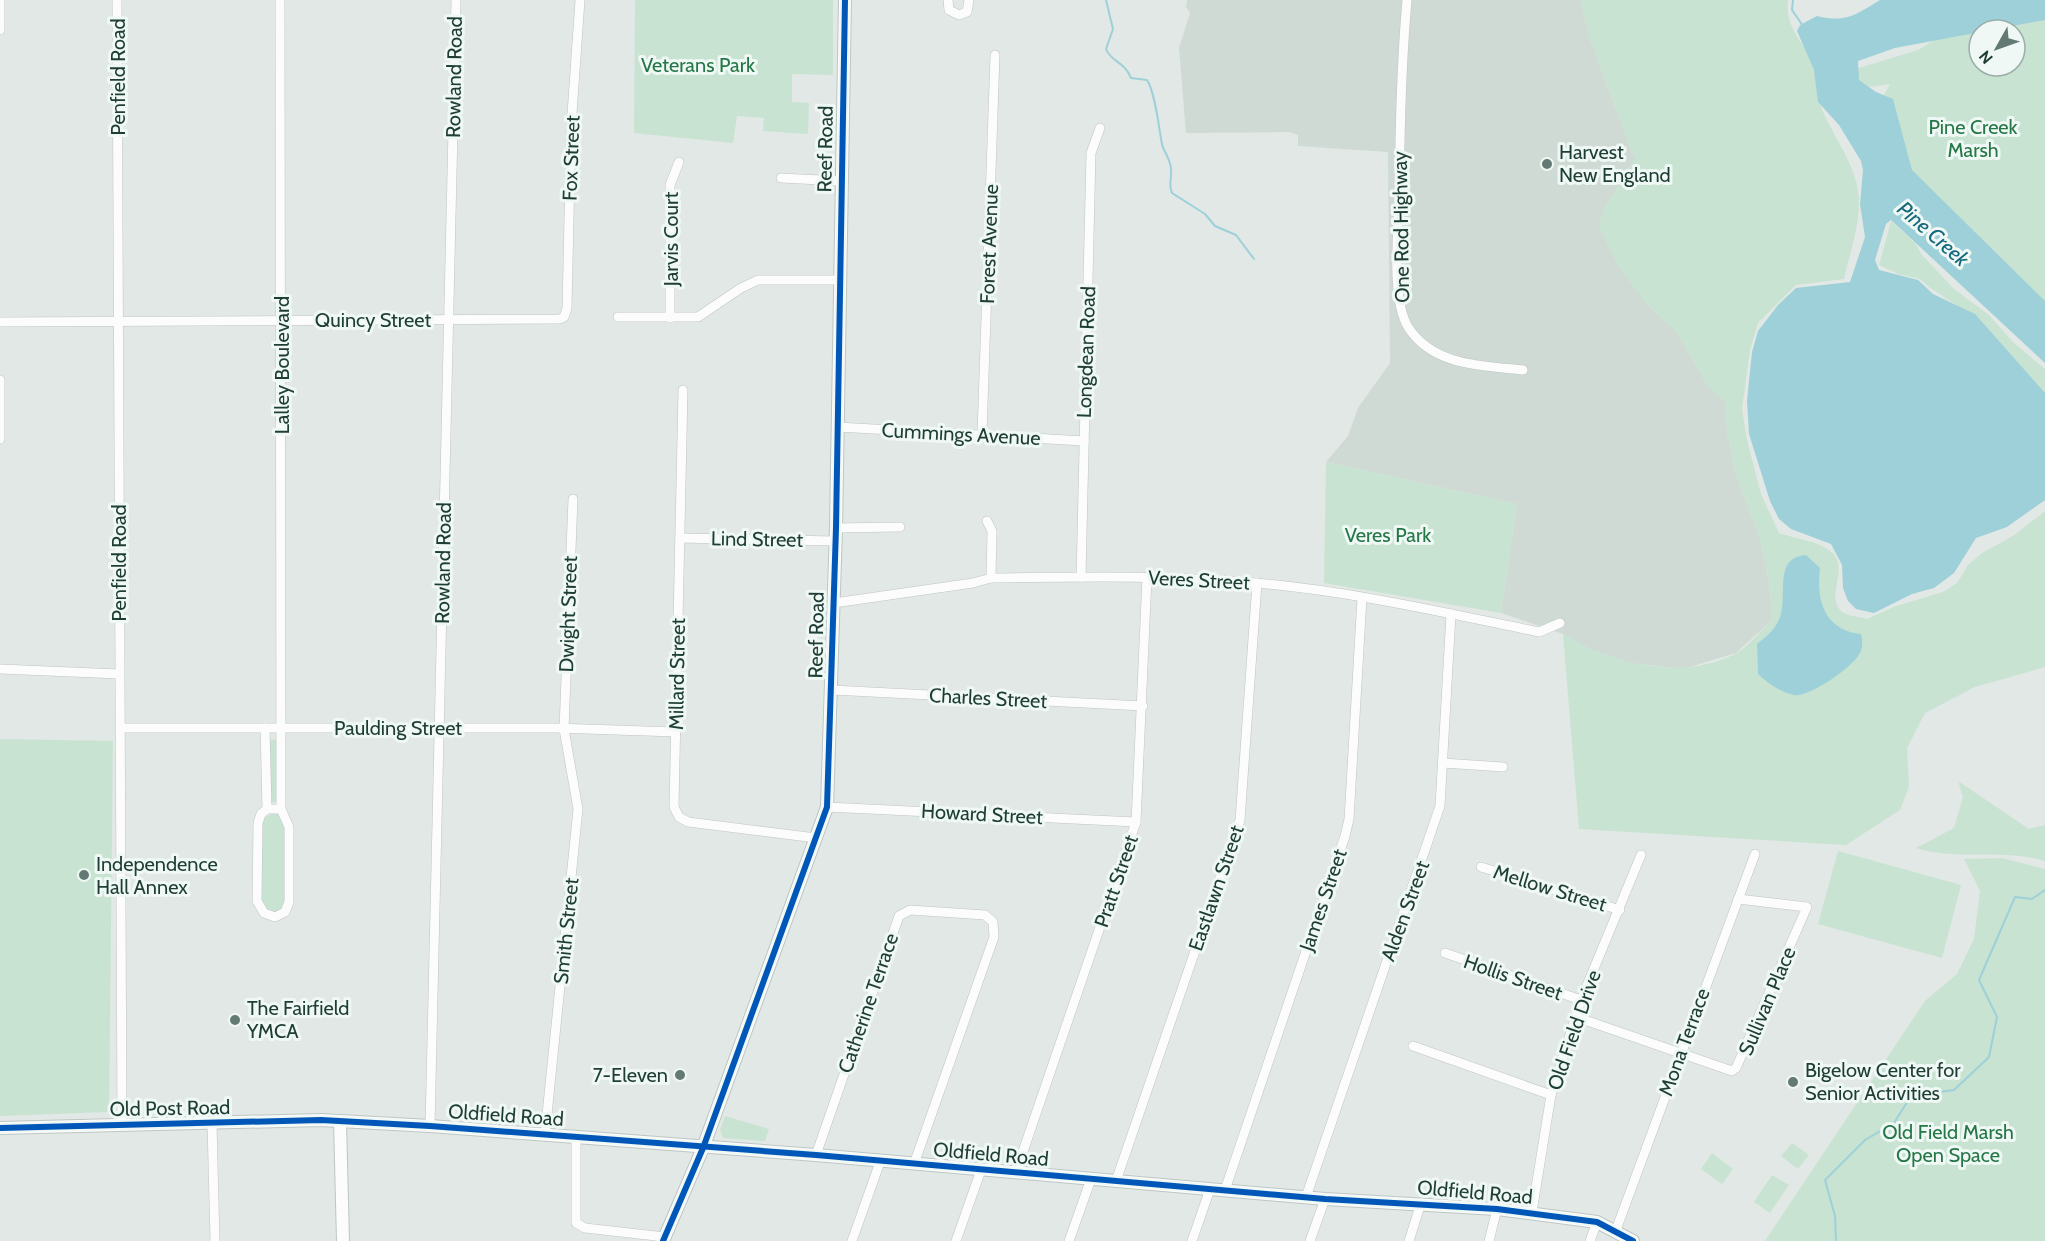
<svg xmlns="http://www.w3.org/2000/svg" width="2045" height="1241" viewBox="0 0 2045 1241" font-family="Cabin,sans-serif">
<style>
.built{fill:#cfdad5}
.green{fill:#c9e3d2;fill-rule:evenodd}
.water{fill:#9ed0da}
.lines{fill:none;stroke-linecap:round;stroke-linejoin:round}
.stream{stroke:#9ed0da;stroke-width:2}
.street-casing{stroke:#bfc5c2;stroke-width:10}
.secondary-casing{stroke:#bdc6c3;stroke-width:14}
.street{stroke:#fbfcfb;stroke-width:9}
.secondary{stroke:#fbfcfb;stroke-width:12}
.cycleway-casing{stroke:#eff8f4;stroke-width:10}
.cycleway{stroke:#0057b8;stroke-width:6}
.poi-dot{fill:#637973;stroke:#eff8f4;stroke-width:2}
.labels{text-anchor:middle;stroke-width:6;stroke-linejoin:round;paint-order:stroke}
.park-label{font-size:20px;fill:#257747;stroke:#eff8f4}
.street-label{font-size:20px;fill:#1e3d35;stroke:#eff8f4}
.poi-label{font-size:20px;fill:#1e3d35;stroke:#eff8f4;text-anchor:start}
.water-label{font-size:21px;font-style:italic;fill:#14687d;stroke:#eff8f4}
</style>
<rect width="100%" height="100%" fill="#e2e8e5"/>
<!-- built -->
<path class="built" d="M1187,0H1581L1588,33L1632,153L1637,156L1602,213L1646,303L1676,331L1708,386L1726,401L1727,431L1736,475L1760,539L1769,581L1772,620L1736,653L1683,669L1630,663L1586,648L1563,634L1501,613L1517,504L1326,462L1348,436L1358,408L1390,363L1388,152L1298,146V135L1289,132L1186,133L1179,48L1190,13L1186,7Z"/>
<!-- green -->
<g class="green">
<path d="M635,0H833V75L792,74V102L809,103L808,134L763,131L764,118L737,116L733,143L634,133Z"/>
<path d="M1581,0H1788C1783,30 1812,54 1829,77L1918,50L1938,38L2045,14V309L1906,171L1878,106L1890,84L1862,88L1819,102C1828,128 1847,151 1855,178C1866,209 1851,248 1844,279L1796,285L1758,323L1750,350L1742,409L1747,440L1761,494L1779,533C1795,539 1824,541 1835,556C1847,572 1824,601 1844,613C1850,616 1860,617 1867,619L1896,606L1943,592L1957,583L1968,565L1982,553L2013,536L2045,511V667L1975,687L1925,713L1907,748L1909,787L1900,810L1846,845L1579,829L1563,634C1611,664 1682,681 1735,654C1748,647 1761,630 1772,620L1769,581L1760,539L1736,475L1727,431L1725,402L1708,386L1676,331L1646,303L1619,267L1599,228L1602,213L1636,156L1632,153L1588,33ZM1979,30H2015V66H1979Z"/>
<path d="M1891,221L1915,243L1922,255L1954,289L1989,315L2013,342L2045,369V395L1973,316L1929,287L1920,279L1898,274L1879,265Z"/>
<path d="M1326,462L1517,504L1501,613L1324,583Z"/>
<path d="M0,739L113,741L109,1112L0,1116Z"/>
<path d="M274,739L277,742V799L274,803L270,801V741Z"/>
<path d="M1958,781L2029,829L2045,825V861C2002,848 1957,861 1916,848L1954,828L1963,797Z"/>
<path d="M271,814H278L285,822V903C280,911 277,913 268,911L262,902V825L264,818Z"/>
<path d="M1838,851L1961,885L1942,958L1818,924Z"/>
<path d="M2002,858L2045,869V1241H1765L1925,1001L1957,974L1974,939L1980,891L1964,859Z"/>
<path d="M725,1116L769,1129L765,1141L723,1138L720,1130Z"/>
<path d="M1792,1143L1809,1155L1798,1169L1781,1156Z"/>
<path d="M1712,1153L1733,1169L1722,1184L1701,1169Z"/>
<path d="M1772,1175L1789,1185L1770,1213L1754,1202Z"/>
</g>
<!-- water -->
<g class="water">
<path d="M1880,0H2045V20L1895,48L1858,61L1859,80L1876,92L1893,99L1912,170L2045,301V363L1891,220L1886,224L1875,260L1879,270L1918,280L1933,294L1975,314L2045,393V500L2007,527L1976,538L1954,573L1934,588L1912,594L1874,613L1856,609L1848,601L1843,588L1842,565L1831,544L1791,529L1779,519L1770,501L1749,434L1747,401L1752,352L1758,331L1778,305L1796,288L1850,282L1865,237L1860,204L1863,170L1861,161L1839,125L1818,102L1814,70L1797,31L1800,25L1817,16C1846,23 1855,15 1880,0Z"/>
<path d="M1806,555L1820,568C1816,600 1824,630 1861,634C1863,642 1863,649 1858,656C1851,668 1808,698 1794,695C1782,693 1766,682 1758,674L1757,644C1767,636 1778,627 1781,614C1787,593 1774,557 1806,555Z"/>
</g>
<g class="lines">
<!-- stream -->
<g class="stream">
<path d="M1106,0L1113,29L1106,49C1111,62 1124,61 1131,78L1147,80C1155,91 1159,129 1162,144C1164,153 1171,159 1171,170C1172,179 1168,185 1172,193L1205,214L1215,226L1236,235L1254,259"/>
<path d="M1793,0L1792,10L1803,26"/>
<path d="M1836,1241L1835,1216L1825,1180L1865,1140L1894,1123L1911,1096L1954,1090L1989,1057L1997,1017L1979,980L2015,897L2032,899L2045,890"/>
</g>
<!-- street casing -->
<g class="street-casing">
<g id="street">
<path d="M117,0L122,1125"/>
<path d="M280,0L281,809"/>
<path d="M948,0L949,10L959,15L967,12L969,0"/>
<path d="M1407,0C1401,67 1400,133 1399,200C1398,234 1391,298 1408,327C1433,366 1482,366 1523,370"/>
<path d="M0,30V0"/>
<path d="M781,178L841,181"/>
<path d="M618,317H698L741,288L758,280H840"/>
<path d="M670,318V185L679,162"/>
<path d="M0,322L560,319L564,317L567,308L571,128L580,0"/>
<path d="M0,380V439"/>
<path d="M683,390L674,807L679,817L688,822L816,838"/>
<path d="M838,427L1084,441"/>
<path d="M982,434L995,55"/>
<path d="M987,521L992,531L991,578"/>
<path d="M836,528L900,527"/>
<path d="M680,538L834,541"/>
<path d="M1081,577L1091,153L1100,128"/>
<path d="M834,603L973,583L991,578C1080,577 1168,575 1256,583C1351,591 1446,613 1539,632L1560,623"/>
<path d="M0,669L119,674"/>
<path d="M832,690L1143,706"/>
<path d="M120,728H555L676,732"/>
<path d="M265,728L267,809"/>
<path d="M1443,763L1503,767"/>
<path d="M827,807L1136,822"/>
<path d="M267,809H281L289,827V902L285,912L275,917L264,913L257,901L258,823L261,814Z"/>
<path d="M1481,867L1620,910"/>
<path d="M1445,953L1581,1000"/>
<path d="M1576,1017L1732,1071L1736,1068L1807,907L1738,899"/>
<path d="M1413,1046L1551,1095"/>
<path d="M212,1124L215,1241"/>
<path d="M430,1126L456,0"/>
<path d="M545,1134L578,809L564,729L573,499"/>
<path d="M576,1137V1223L585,1228L665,1237"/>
<path d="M816,1155L899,916L910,910L985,915L993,922L994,937L914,1164"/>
<path d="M1016,1172L1136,822L1147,577"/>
<path d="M1116,1181L1240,820L1257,583"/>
<path d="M1225,1190L1345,836L1349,819L1362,598"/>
<path d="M1306,1197L1440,806L1451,614"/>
<path d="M1532,1212L1551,1095L1581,1000L1641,855"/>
<path d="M1616,1230L1755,854"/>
<path d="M852,1241L880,1162"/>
<path d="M956,1241L981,1170"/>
<path d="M1069,1241L1091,1179"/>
<path d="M1192,1241L1210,1189"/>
<path d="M1310,1241L1325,1199"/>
<path d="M1409,1241L1421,1203"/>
<path d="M1489,1241L1497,1209"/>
<path d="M1590,1241L1597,1222"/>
</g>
</g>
<!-- secondary casing -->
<g class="secondary-casing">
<g id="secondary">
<path d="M340,1121L343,1241"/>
<path d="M0,1128L321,1120L430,1126L816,1155L1325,1199L1497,1209L1597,1222L1633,1241"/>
<path d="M663,1241L703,1148L827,807L836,528L845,0"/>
</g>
</g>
<!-- street -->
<use href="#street" class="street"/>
<!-- secondary -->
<use href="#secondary" class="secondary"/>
<!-- cycleway casing -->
<g class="cycleway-casing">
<g id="cycleway">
<path d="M0,1128L321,1120L430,1126L816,1155L1325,1199L1497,1209L1597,1222L1633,1241"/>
<path d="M663,1241L703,1148L827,807L836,528L845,0"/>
</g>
</g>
<!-- cycleway -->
<use href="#cycleway" class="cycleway"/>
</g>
<!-- markers -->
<g class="poi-dot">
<circle cx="1547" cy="164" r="6"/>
<circle cx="84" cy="875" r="6"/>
<circle cx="235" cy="1020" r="6"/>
<circle cx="680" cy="1075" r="6"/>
<circle cx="1793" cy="1082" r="6"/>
</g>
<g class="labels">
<!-- park labels -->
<g class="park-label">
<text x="698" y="72">Veterans Park</text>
<text x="1973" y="134">Pine Creek<tspan x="1973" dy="23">Marsh</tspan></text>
<text x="1388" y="542">Veres Park</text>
<text x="1948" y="1139">Old Field Marsh<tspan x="1948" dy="23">Open Space</tspan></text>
</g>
<!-- street labels -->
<g class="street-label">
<text transform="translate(118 77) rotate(-90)" y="7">Penfield Road</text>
<text transform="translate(454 77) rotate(-89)" y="7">Rowland Road</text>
<text transform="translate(825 149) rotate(-89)" y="7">Reef Road</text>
<text transform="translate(571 158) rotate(-88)" y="7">Fox Street</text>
<text transform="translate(1401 227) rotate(-91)" y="7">One Rod Highway</text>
<text transform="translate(671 239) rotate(-90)" y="7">Jarvis Court</text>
<text transform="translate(989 244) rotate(-88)" y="7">Forest Avenue</text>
<text x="373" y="327">Quincy Street</text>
<text transform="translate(1086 352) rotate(-88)" y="7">Longdean Road</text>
<text transform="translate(282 365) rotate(-90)" y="7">Lalley Boulevard</text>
<text transform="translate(961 434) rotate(3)" y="7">Cummings Avenue</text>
<text transform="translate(757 539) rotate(1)" y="7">Lind Street</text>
<text transform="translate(119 563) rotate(-90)" y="7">Penfield Road</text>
<text transform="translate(443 563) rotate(-89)" y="7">Rowland Road</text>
<text transform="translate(1199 580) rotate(3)" y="7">Veres Street</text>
<text transform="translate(568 614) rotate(-88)" y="7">Dwight Street</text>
<text transform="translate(816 635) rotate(-89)" y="7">Reef Road</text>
<text transform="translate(677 674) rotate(-89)" y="7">Millard Street</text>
<text transform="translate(988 698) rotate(3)" y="7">Charles Street</text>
<text x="398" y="735">Paulding Street</text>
<text transform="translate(982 814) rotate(3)" y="7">Howard Street</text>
<text transform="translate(1116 881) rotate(-71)" y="7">Pratt Street</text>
<text transform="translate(1216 888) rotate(-71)" y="7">Eastlawn Street</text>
<text transform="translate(1550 888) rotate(17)" y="7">Mellow Street</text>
<text transform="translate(1323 900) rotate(-71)" y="7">James Street</text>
<text transform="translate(1405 911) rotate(-70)" y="7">Alden Street</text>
<text transform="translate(566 931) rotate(-84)" y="7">Smith Street</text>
<text transform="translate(1513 977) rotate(19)" y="7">Hollis Street</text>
<text transform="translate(1767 1001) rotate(-67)" y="7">Sullivan Place</text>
<text transform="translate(868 1003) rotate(-71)" y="7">Catherine Terrace</text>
<text transform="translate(1574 1030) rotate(-71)" y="7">Old Field Drive</text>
<text transform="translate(1684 1042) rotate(-70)" y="7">Mona Terrace</text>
<text transform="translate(170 1108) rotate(-1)" y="7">Old Post Road</text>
<text transform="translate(506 1115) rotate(4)" y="7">Oldfield Road</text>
<text transform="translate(991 1154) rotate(5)" y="7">Oldfield Road</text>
<text transform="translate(1475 1192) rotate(5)" y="7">Oldfield Road</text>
</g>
<!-- poi labels -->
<g class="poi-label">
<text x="1559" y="159">Harvest<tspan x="1559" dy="23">New England</tspan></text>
<text x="96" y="871">Independence<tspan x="96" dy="23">Hall Annex</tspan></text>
<text x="247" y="1015">The Fairfield<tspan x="247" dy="23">YMCA</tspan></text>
<text x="1805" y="1077">Bigelow Center for<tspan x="1805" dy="23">Senior Activities</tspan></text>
<text x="668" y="1082" text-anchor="end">7-Eleven</text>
</g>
<!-- water labels -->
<g class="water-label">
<text transform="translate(1933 234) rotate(41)" y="7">Pine Creek</text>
</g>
</g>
<!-- north arrow -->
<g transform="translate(1997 48) rotate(230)"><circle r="28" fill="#eff8f4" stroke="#9bada8" stroke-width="1.5"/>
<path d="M0-4.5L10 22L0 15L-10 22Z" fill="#637973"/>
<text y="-9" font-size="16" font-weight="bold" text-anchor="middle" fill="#1e3d35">N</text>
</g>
</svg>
